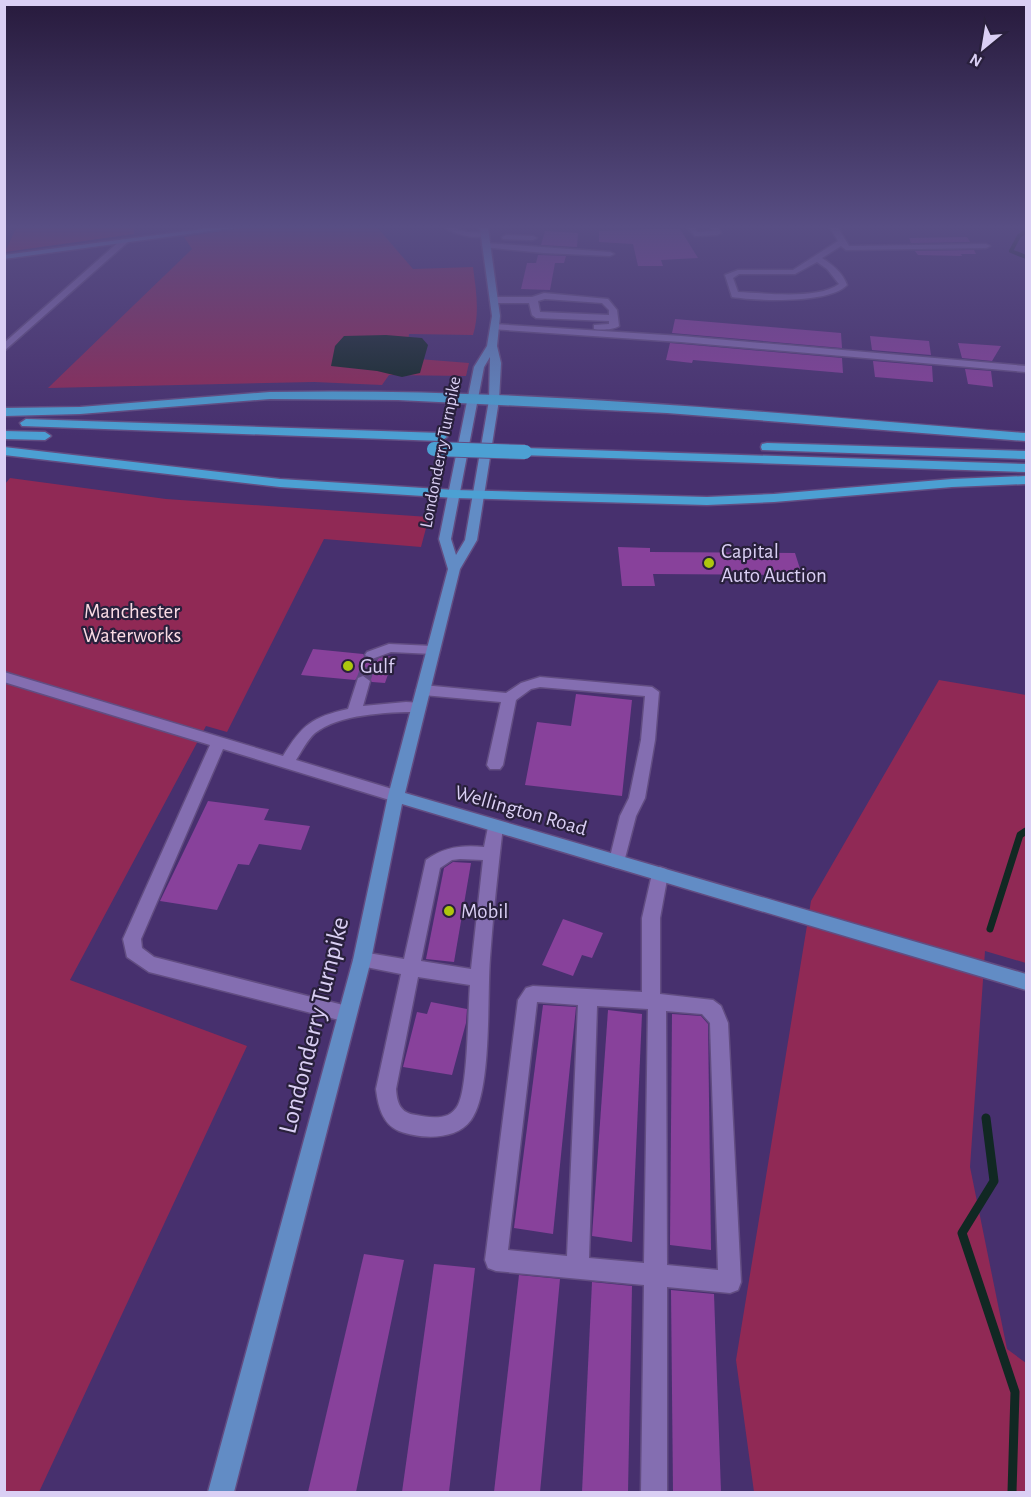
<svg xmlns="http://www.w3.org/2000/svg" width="1031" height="1497" viewBox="0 0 1031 1497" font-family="'Alegreya Sans',sans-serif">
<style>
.green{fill:#902955}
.water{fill:#112823}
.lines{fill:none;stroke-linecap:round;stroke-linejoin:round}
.stream-far2{stroke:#112823;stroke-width:4}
.stream-far1{stroke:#112823;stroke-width:7}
.stream{stroke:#112823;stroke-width:9}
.building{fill:#88419b}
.minor-tunnel{stroke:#5d4882;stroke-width:14;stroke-dasharray:14 7;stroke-linecap:butt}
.minor-casing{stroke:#624d82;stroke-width:3}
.major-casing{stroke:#624d82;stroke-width:3}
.highway-casing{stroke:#624d82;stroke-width:3}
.minor{fill:#846eb1;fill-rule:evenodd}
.major{fill:#628cc5;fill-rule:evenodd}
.highway{fill:#4ca0d3;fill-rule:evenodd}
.highway-bridge-casing{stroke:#624d82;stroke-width:16;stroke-linecap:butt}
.highway-bridge{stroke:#4ca0d3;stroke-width:14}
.poi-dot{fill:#adc60e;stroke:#29203c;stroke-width:2}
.labels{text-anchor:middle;stroke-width:4.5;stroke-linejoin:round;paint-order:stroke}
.far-street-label{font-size:18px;fill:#dacff4;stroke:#29203c}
.poi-label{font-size:21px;fill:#dacff4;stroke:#29203c;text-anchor:start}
.park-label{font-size:21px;fill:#fadbe4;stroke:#29203c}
.street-label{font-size:21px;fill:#dacff4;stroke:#29203c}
.near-street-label{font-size:26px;fill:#dacff4;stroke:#29203c}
</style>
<rect width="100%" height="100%" fill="#47306e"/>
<!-- green -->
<g class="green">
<path d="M17,226H134V234L5,252Z"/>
<path d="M252,226H376L413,269L473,267C476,290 480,313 473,335L409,334L406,358L469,363L466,376L389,375L382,385L314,382L48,388L192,249L184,237Z"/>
<path d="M10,478L166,499L429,517L421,547L324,539L227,732L206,726L70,980L247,1046L39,1492H5V484Z"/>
<path d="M939,680L1026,695V963L985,951L970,1167L1007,1349L1026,1363V1492H754L736,1360L811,901Z"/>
</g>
<!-- water -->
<path class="water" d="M386,335L422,338L428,345L420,373L402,377L377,371L331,366L335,346L344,336Z"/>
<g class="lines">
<!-- stream-far2 -->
<path class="stream-far2" d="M1026,231L1019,236L1011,251L1026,257"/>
<!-- stream-far1 -->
<path class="stream-far1" d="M990,929L1020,835L1026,831"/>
<!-- stream -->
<path class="stream" d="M986,1118L994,1181L962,1233L1015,1392L1012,1492"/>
</g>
<!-- building -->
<g class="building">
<path d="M649,229H680L698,258L661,260L663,266H638L633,244L599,242V231Z"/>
<path d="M545,231L578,233L577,247L541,245Z"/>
<path d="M967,237L970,242L911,243L909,238Z"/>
<path d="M974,250L976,254H961L962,256L918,255L915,251Z"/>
<path d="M538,255L566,256L564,263H555L550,290L521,289L527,263H536Z"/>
<path d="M675,319L841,333L842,348L672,333Z"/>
<path d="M870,336L929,341L931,355L872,350Z"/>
<path d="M670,343L842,358L843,373L693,360L692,363L666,360Z"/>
<path d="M958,343L1001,346L992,361L962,358Z"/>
<path d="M873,361L932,366L933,382L875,377Z"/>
<path d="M965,369L991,371L993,387L968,384Z"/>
<path d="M618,547L650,548V552L795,553L802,575L653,574L655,586H622Z"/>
<path d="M313,649L363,654L371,661L385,656L394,657L385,683L372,682L362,674L355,680L301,675Z"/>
<path d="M576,694L632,700L622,796L525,785L537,722L571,726Z"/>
<path d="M208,801L269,809L264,820L310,826L301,850L259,844L249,865L238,864L217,910L160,901Z"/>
<path d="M453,862L471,863L454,962L426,959L444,868Z"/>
<path d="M563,919L603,933L592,958L582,955L573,976L542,965Z"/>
<path d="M431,1002L467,1009L466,1023L452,1075L403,1067L417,1012L427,1014Z"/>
<path d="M543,1005L576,1007L553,1234L514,1228Z"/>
<path d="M608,1010L642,1014L632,1242L592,1236Z"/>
<path d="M672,1014L701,1016L708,1024L711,1250L670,1245Z"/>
<path d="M364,1254L404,1260L356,1492H308Z"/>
<path d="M434,1264L475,1268L449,1492H402Z"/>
<path d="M519,1275L560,1279L540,1492H494Z"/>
<path d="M592,1282L632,1286L628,1492H582Z"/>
<path d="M671,1290L714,1294L721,1492H673Z"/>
</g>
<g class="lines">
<!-- minor-tunnel -->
<path class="minor-tunnel" d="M363,681L372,655"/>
<!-- minor casing -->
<g class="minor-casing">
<g id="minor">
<path d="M442,226C452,226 459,230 468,232C476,233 482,231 489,234C476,241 454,234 442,226Z"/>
<path d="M686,226H694L697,232L712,231L710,226H718L721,233L717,235L695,236Z"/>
<path d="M829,226H837L849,246L986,244L990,246L986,248L846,250L841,246L822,258C833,265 843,273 847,285C829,304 758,301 732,297L725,275L738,270H793L838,241ZM817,262L827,269L839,284C818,300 764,293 738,292L733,278L739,274H795Z"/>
<path d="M506,235L533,236L537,238L533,240L503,239L502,237Z"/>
<path d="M122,239L129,241L4,351V343Z"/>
<path d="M486,243L610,252L614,254L610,256L544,253L483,247L482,245Z"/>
<path d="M544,293L608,299L617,310L619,326C613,330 601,330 594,329V325L609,324V321L536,318L532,315L529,303H494L490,300L494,297H532ZM545,299L602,303L609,310V315L540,312L538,301Z"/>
<path d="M494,324L681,336L1026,366V372L681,342L491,329V325Z"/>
<path d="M389,644L433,646L440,650L433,654L391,652L372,659L365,655L367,652Z"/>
<path d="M4,672L283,756C302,725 312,717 348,709L358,678L363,676L370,681L363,706L406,702L423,703L425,707L418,712C387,712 339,714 315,733C307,740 302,751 296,760L402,792L404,796L402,800L396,802L223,749L141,939L142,948L154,957L347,1006L354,1008L356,1014L354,1020L347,1022L149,972L127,957L123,939L210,745L4,682Z"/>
<path d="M540,677L652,687L659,692L655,740L645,798L636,816L623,866L617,868L611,866L609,861L620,816L629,798L641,740L645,696L540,687L531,689L516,700L503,765L500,769H490L487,765L501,702L423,695L416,690L423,685L506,693L521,683Z"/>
<path d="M495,820L501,822L503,826C498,870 493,914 490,958C487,996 492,1092 471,1120C456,1141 420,1139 399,1131C382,1124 378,1105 376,1089L401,974L356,965L353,960L356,955L362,952L404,959L426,860C444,847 462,845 484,847L489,822ZM460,859L483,860L471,969L421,961L440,868L452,860ZM418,977L470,985C468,1010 468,1086 458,1105C456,1109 452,1113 448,1115C439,1119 425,1117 416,1115C400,1113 397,1103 396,1089Z"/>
<path d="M660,867L666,869L668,874L660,918V994L713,1000L721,1006L728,1023L741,1282L738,1290L730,1293L667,1287V1492H641L644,1285L496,1271L488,1268L485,1260L518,1000L526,988L533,986L642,992V918L652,874L654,869ZM537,1002L578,1005L567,1256L508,1250ZM597,1006L648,1009L644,1263L589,1258ZM666,1011L702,1014L710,1023L718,1270L667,1265Z"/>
</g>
</g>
<!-- major casing -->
<g class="major-casing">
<g id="major">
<path d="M225,226H247L4,259V255Z"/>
<path d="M477,226L488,228L500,316L497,346L501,363L499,400L477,540L460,569L405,793L1026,974V990L402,804L371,960L234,1492H208L353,960L388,796L448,569L439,539L474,367L487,346L492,316L480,229ZM490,357L489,400L465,540L456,555L451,539L484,367Z"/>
</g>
</g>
<!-- highway casing -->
<g class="highway-casing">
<g id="highway">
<path d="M270,392C522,387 775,414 1026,433V441L667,413L398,400L270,399L80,414L4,416V408L80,407Z"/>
<path d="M26,419L441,433L447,437L441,441L22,426L20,423Z"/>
<path d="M4,431L45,432L51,436L45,440L4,439Z"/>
<path d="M767,443L1026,451V459L762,450L761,447L762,444Z"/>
<path d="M4,447L280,479L455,490L707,497L774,494L952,479L1026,476V484L952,487L774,502L707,505L455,498L280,487L4,455Z"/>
<path d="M525,448L1026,464V472L520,455L519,452Z"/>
</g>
</g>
<!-- minor -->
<use href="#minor" class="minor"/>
<!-- major -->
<use href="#major" class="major"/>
<!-- highway -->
<use href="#highway" class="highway"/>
<!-- highway-bridge casing -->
<g class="highway-bridge-casing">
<path id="highway-bridge" d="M434,449L525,452"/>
</g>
<!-- highway-bridge -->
<use href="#highway-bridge" class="highway-bridge"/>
</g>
<!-- sky -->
<linearGradient id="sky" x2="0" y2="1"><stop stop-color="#271a3c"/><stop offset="0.52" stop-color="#584e84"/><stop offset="1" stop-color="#584e84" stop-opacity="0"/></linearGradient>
<rect width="1031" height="436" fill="url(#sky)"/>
<!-- markers -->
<g class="poi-dot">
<circle cx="709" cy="563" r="6"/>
<circle cx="348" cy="666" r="6"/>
<circle cx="449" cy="911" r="6"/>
</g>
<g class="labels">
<!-- far-street labels -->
<g class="far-street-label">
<text transform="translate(440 452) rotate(-79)" y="6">Londonderry Turnpike</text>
</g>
<!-- poi labels -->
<g class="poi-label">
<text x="721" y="558">Capital<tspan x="721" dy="24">Auto Auction</tspan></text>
<text x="360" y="673">Gulf</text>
<text x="461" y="918">Mobil</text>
</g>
<!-- park labels -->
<g class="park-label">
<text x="132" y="618">Manchester<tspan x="132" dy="24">Waterworks</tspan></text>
</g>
<!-- street labels -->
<g class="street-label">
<text transform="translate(521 810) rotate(16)" y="7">Wellington Road</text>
</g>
<!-- near-street labels -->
<g class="near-street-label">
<text transform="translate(313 1025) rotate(-76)" y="9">Londonderry Turnpike</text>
</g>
</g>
<!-- border -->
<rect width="1031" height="1497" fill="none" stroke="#dacff4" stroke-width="12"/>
<!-- north arrow -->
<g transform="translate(983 48) rotate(210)" stroke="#29203c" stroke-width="4.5" paint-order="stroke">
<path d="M0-4.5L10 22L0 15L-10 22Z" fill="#dacff4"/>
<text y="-9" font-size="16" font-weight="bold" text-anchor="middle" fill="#dacff4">N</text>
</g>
</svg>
